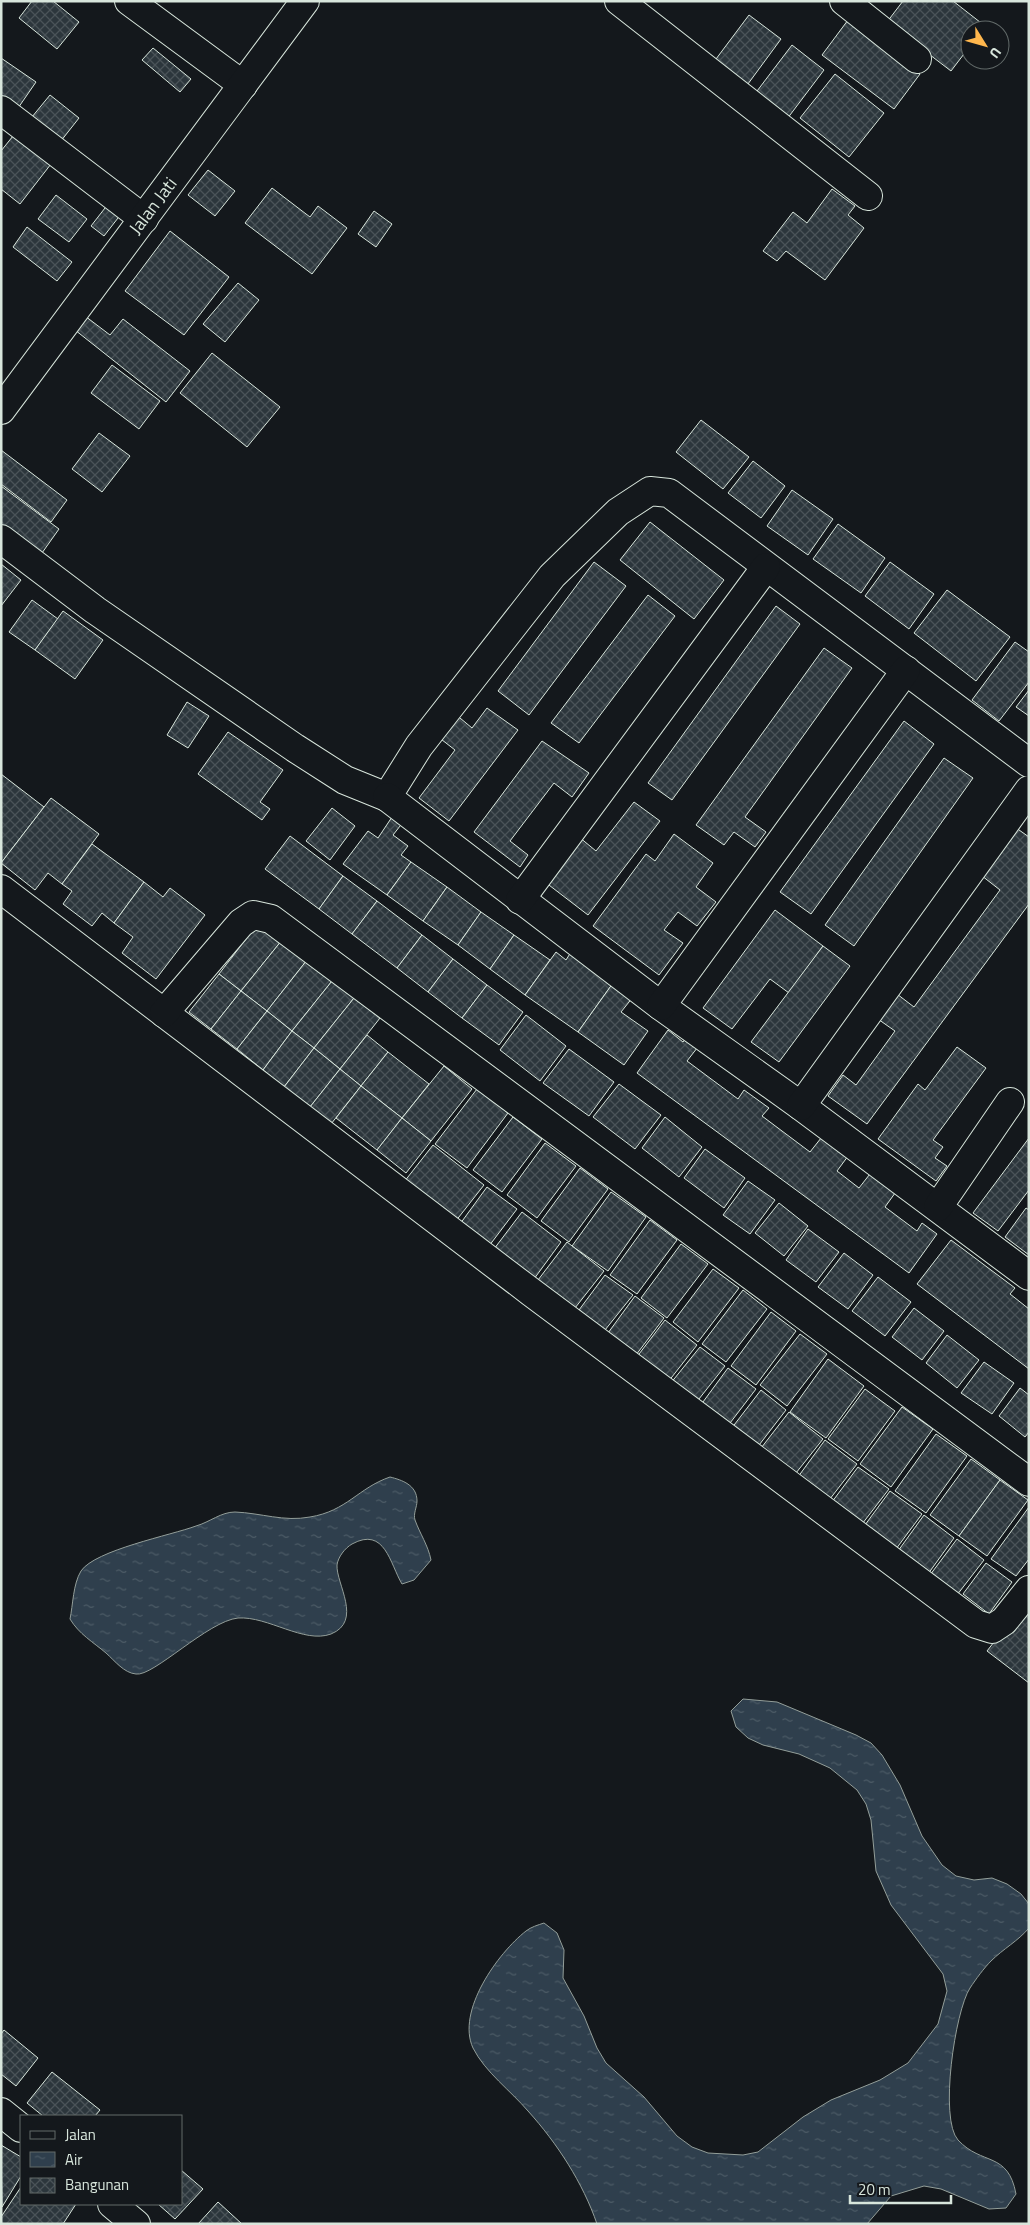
<svg xmlns="http://www.w3.org/2000/svg" width="1030" height="2225" viewBox="0 0 1030 2225" font-family="'Titillium Web',sans-serif">
<style>
.water{fill:url(#water-ripples);stroke:#939e99}
.building{fill:url(#building-cross-hatch);stroke:#d8e6dc}
.lines{fill:none;stroke-linecap:round;stroke-linejoin:round}
.street-casing{stroke:#d8e6dc;stroke-width:30}
.street{stroke:#14181c;stroke-width:28}
.labels{text-anchor:middle;stroke-width:4;stroke-linejoin:round;paint-order:stroke}
.street-label{font-size:18px;fill:#d8e6dc;stroke:#14181c}
</style>
<defs>
<pattern id="water-ripples" width="26" height="14" patternUnits="userSpaceOnUse" patternTransform="scale(1.25)"><rect width="26" height="14" fill="#2f3f4d"/><path d="M2 4q2-2 4 0t4 0M15 11q2-2 4 0t4 0" fill="none" stroke="#4c5b66"/></pattern>
<pattern id="building-cross-hatch" width="8" height="8" patternUnits="userSpaceOnUse" patternTransform="scale(1.25)"><rect width="8" height="8" fill="#2c363c"/><path d="M0 0l8 8M0 8l8-8" fill="none" stroke="#4a5358"/></pattern>
</defs>
<rect width="100%" height="100%" fill="#14181c"/>
<!-- water -->
<g class="water">
<path d="M390,1477C402,1480 417,1485 417,1501C417,1507 413,1514 415,1520C420,1534 428,1545 431,1560L414,1580L402,1584C390,1564 385,1526 352,1544C345,1548 338,1557 337,1565C336,1584 363,1621 331,1634C304,1644 268,1616 238,1618C208,1621 153,1677 136,1674C124,1673 115,1661 106,1653C93,1642 79,1634 70,1619C73,1605 73,1584 81,1571C95,1550 172,1535 196,1526C210,1522 221,1512 235,1512C261,1513 284,1522 310,1517C347,1511 358,1488 390,1477Z"/>
<path d="M743,1699L777,1702L856,1735L871,1743L882,1755L900,1785L922,1836L942,1865L956,1876L974,1880L992,1878L1007,1884L1021,1894L1029,1904V1928C1018,1941 1003,1949 991,1961C984,1968 976,1979 970,1988C955,2011 939,2119 958,2140C982,2166 1008,2151 1016,2194L1006,2208L989,2209L941,2189L924,2186L891,2196L867,2224H597C583,2183 557,2143 528,2111C511,2091 485,2072 473,2048C456,2011 498,1953 526,1931C531,1927 538,1925 544,1923L557,1933L564,1950L563,1978L584,2016L597,2048L606,2063L644,2097L677,2136L692,2147L708,2153L743,2155L758,2152L803,2117L831,2100L880,2080L908,2063L938,2024L947,1991L943,1974L891,1905L876,1871L871,1820L866,1804L857,1790L830,1768L799,1754L763,1745L748,1738L736,1727L731,1711Z"/>
</g>
<!-- building -->
<g class="building">
<path d="M32,1H53L79,22L57,49L19,18Z"/>
<path d="M903,1H953L985,26L982,30H970V46L951,71L887,22Z"/>
<path d="M749,15L781,39L745,88L713,63Z"/>
<path d="M848,20L920,74L894,109L822,55Z"/>
<path d="M792,45L824,70L787,119L754,95Z"/>
<path d="M153,48L191,79L180,92L142,60Z"/>
<path d="M1,58L36,82L16,111L1,101Z"/>
<path d="M835,74L884,113L849,157L800,118Z"/>
<path d="M50,95L79,118L57,146L27,123Z"/>
<path d="M13,136L51,164L20,204L1,189V151Z"/>
<path d="M208,170L235,191L215,216L188,195Z"/>
<path d="M272,188L310,217L318,206L347,228L312,274L245,223Z"/>
<path d="M832,189L855,206L848,215L864,228L825,280L786,251L777,261L763,251L793,212L807,223Z"/>
<path d="M56,195L87,219L69,242L38,219Z"/>
<path d="M112,199L125,209L104,236L91,226Z"/>
<path d="M374,211L392,224L376,247L358,234Z"/>
<path d="M27,227L72,262L57,281L13,247Z"/>
<path d="M170,231L229,277L184,335L125,291Z"/>
<path d="M238,283L259,300L225,342L203,324Z"/>
<path d="M85,316L110,335L123,319L190,371L166,402L75,330Z"/>
<path d="M212,353L280,407L247,447L180,393Z"/>
<path d="M112,365L160,401L139,429L91,393Z"/>
<path d="M701,420L749,457L723,489L676,452Z"/>
<path d="M99,433L130,456L102,492L72,469Z"/>
<path d="M1,450L67,500L51,522L1,484Z"/>
<path d="M753,461L785,486L761,518L728,493Z"/>
<path d="M1,486L59,529L37,560L1,533Z"/>
<path d="M792,490L833,519L808,555L767,526Z"/>
<path d="M650,522L724,580L694,619L620,560Z"/>
<path d="M838,524L885,558L861,593L813,559Z"/>
<path d="M594,562L626,586L529,715L498,691Z"/>
<path d="M890,562L934,594L909,629L865,596Z"/>
<path d="M1,564L21,580L1,606Z"/>
<path d="M947,590L1010,637L976,681L914,633Z"/>
<path d="M648,595L675,616L579,743L551,723Z"/>
<path d="M32,600L58,619L35,650L9,632Z"/>
<path d="M776,606L800,624L672,800L648,783Z"/>
<path d="M63,611L103,640L75,679L35,650Z"/>
<path d="M1015,642L1029,652V682L999,721L972,700Z"/>
<path d="M824,648L852,668L745,817L766,832L755,847L734,832L724,845L696,825Z"/>
<path d="M1029,690V716L1016,707Z"/>
<path d="M187,702L209,716L188,748L167,735Z"/>
<path d="M487,708L518,730L449,821L419,798L455,750L437,736L454,713L472,728Z"/>
<path d="M904,721L934,744L811,914L780,892Z"/>
<path d="M228,732L283,770L260,802L270,809L262,820L198,774Z"/>
<path d="M542,741L589,773L572,797L554,783L510,841L528,855L520,867L474,832Z"/>
<path d="M944,758L973,778L854,946L825,925Z"/>
<path d="M1,774L44,807L1,863Z"/>
<path d="M51,798L99,834L62,884L48,873L35,890L1,863Z"/>
<path d="M634,802L660,821L588,915L545,882L579,837L596,851Z"/>
<path d="M332,808L355,826L330,860L306,841Z"/>
<path d="M394,814L404,821L393,835L408,846L401,855L411,862L387,895L343,864L368,831L378,838Z"/>
<path d="M1012,825L1029,837V904L867,1124L828,1096L843,1075L856,1085L895,1031L875,1017L893,991L914,1007L1000,890L977,872Z"/>
<path d="M674,834L713,863L696,887L716,902L697,926L678,912L664,930L683,943L659,975L593,926L646,854L655,861Z"/>
<path d="M290,836L343,876L319,909L265,869Z"/>
<path d="M92,844L144,882L114,923L102,913L92,926L63,904L72,891L62,884Z"/>
<path d="M411,862L447,887L423,921L387,895Z"/>
<path d="M343,876L377,901L352,934L319,909Z"/>
<path d="M144,882L163,897L170,888L205,915L156,979L122,953L133,937L114,923Z"/>
<path d="M447,887L481,912L458,945L423,921Z"/>
<path d="M377,901L422,935L397,968L352,934Z"/>
<path d="M775,910L823,946L789,993L770,979L732,1029L703,1008Z"/>
<path d="M481,912L514,935L490,969L458,945Z"/>
<path d="M259,922L282,940L241,991L219,974Z"/>
<path d="M422,935L453,959L428,992L397,968Z"/>
<path d="M514,935L550,960L525,995L490,969Z"/>
<path d="M282,940L307,960L267,1011L241,991Z"/>
<path d="M823,946L850,966L779,1062L751,1042Z"/>
<path d="M556,952L566,960L571,952L613,983L578,1032L525,995Z"/>
<path d="M453,959L487,985L462,1018L428,992Z"/>
<path d="M307,960L332,981L292,1031L267,1011Z"/>
<path d="M219,974L241,991L211,1029L189,1012Z"/>
<path d="M332,981L354,998L314,1048L292,1031Z"/>
<path d="M613,983L633,997L621,1012L648,1031L624,1065L578,1032Z"/>
<path d="M487,985L523,1012L499,1045L462,1018Z"/>
<path d="M241,991L267,1011L237,1049L211,1029Z"/>
<path d="M354,998L380,1018L340,1069L314,1048Z"/>
<path d="M267,1011L292,1031L263,1070L237,1049Z"/>
<path d="M526,1015L566,1046L540,1081L500,1050Z"/>
<path d="M668,1030L683,1042L689,1034L701,1043L687,1061L738,1099L744,1090L769,1108L762,1116L810,1152L825,1133L851,1152L837,1171L859,1188L873,1170L898,1189L885,1207L917,1231L922,1223L937,1234L909,1273L637,1073Z"/>
<path d="M292,1031L314,1048L284,1087L263,1070Z"/>
<path d="M367,1035L388,1052L361,1086L340,1069Z"/>
<path d="M957,1047L986,1068L933,1140L943,1147L935,1158L947,1166L936,1181L878,1139L918,1084L925,1090Z"/>
<path d="M314,1048L340,1069L310,1107L284,1087Z"/>
<path d="M569,1049L614,1082L589,1116L543,1083Z"/>
<path d="M388,1052L429,1084L402,1118L361,1086Z"/>
<path d="M444,1066L472,1089L431,1141L402,1118Z"/>
<path d="M340,1069L361,1086L331,1124L310,1107Z"/>
<path d="M619,1084L661,1115L635,1149L593,1117Z"/>
<path d="M361,1086L402,1118L377,1150L336,1118Z"/>
<path d="M477,1089L508,1113L467,1168L435,1144Z"/>
<path d="M513,1117L542,1139L502,1192L473,1170Z"/>
<path d="M665,1117L702,1147L679,1177L642,1148Z"/>
<path d="M402,1118L431,1141L406,1173L377,1150Z"/>
<path d="M1029,1138V1190L998,1231L973,1213Z"/>
<path d="M545,1143L576,1166L537,1218L507,1195Z"/>
<path d="M433,1145L484,1185L455,1222L404,1182Z"/>
<path d="M705,1149L745,1178L724,1208L684,1178Z"/>
<path d="M580,1168L608,1189L569,1242L541,1221Z"/>
<path d="M748,1181L775,1200L750,1234L723,1215Z"/>
<path d="M487,1187L517,1209L489,1246L460,1224Z"/>
<path d="M611,1192L646,1217L608,1271L572,1246Z"/>
<path d="M779,1203L808,1226L784,1256L755,1233Z"/>
<path d="M1026,1208L1029,1210V1255L1005,1237Z"/>
<path d="M522,1212L561,1242L534,1279L494,1249Z"/>
<path d="M650,1220L677,1240L637,1294L610,1275Z"/>
<path d="M808,1229L839,1252L816,1282L786,1260Z"/>
<path d="M951,1240L1015,1288L1010,1294L1029,1309V1369L917,1284Z"/>
<path d="M567,1242L604,1271L575,1308L538,1280Z"/>
<path d="M681,1244L708,1264L667,1318L641,1298Z"/>
<path d="M844,1253L873,1275L848,1309L818,1287Z"/>
<path d="M713,1269L739,1288L698,1342L673,1322Z"/>
<path d="M605,1275L633,1295L605,1330L579,1310Z"/>
<path d="M878,1277L911,1302L885,1336L852,1311Z"/>
<path d="M743,1290L767,1309L726,1362L702,1344Z"/>
<path d="M635,1296L664,1318L636,1355L608,1333Z"/>
<path d="M914,1308L944,1331L922,1360L892,1337Z"/>
<path d="M771,1312L796,1331L756,1385L731,1366Z"/>
<path d="M665,1320L697,1345L668,1382L636,1358Z"/>
<path d="M800,1334L827,1354L787,1406L760,1385Z"/>
<path d="M947,1335L979,1360L957,1388L926,1363Z"/>
<path d="M700,1347L725,1366L695,1404L670,1384Z"/>
<path d="M828,1359L864,1386L826,1438L790,1412Z"/>
<path d="M984,1362L1014,1383L992,1414L961,1393Z"/>
<path d="M728,1368L756,1389L727,1427L700,1406Z"/>
<path d="M1020,1388L1029,1395V1432L1025,1437L999,1416Z"/>
<path d="M865,1389L895,1411L858,1461L828,1439Z"/>
<path d="M761,1390L786,1410L756,1449L731,1429Z"/>
<path d="M902,1407L933,1429L891,1487L860,1464Z"/>
<path d="M789,1412L823,1439L792,1478L758,1452Z"/>
<path d="M936,1434L967,1456L926,1513L895,1491Z"/>
<path d="M825,1440L857,1464L826,1504L795,1481Z"/>
<path d="M971,1459L1000,1480L959,1536L930,1515Z"/>
<path d="M858,1467L889,1489L859,1528L829,1506Z"/>
<path d="M1000,1480L1028,1500L987,1556L959,1536Z"/>
<path d="M890,1491L922,1514L893,1553L862,1529Z"/>
<path d="M1029,1507V1559L1016,1576L991,1559Z"/>
<path d="M924,1515L954,1538L928,1574L898,1551Z"/>
<path d="M957,1539L984,1560L957,1595L930,1575Z"/>
<path d="M986,1563L1012,1582L989,1614L963,1594Z"/>
<path d="M1029,1597V1683L987,1651Z"/>
<path d="M4,2030L38,2058L16,2086L1,2074V2034Z"/>
<path d="M52,2072L100,2110L95,2116H43L27,2103Z"/>
<path d="M1,2145L21,2157V2176L2,2207Z"/>
<path d="M181,2170L203,2189L175,2219L158,2204H181Z"/>
<path d="M21,2187V2204H76L63,2224H1V2217Z"/>
<path d="M218,2202L242,2224H198Z"/>
</g>
<g class="lines">
<!-- street casing -->
<g class="street-casing">
<g id="street">
<path d="M129,1L243,85"/>
<path d="M619,1L868,196"/>
<path d="M844,1L917,59"/>
<path d="M1,110L144,219"/>
<path d="M1,410L305,1"/>
<path d="M1,539L95,610L295,748L345,780L387,797L419,746L552,576L618,512L650,491L669,493L1029,763"/>
<path d="M387,797L661,1006L801,1106L1029,1276"/>
<path d="M1,889L531,1292L976,1624L992,1629L1004,1621L1029,1590"/>
<path d="M520,900L766,567"/>
<path d="M661,1006L906,670"/>
<path d="M164,1013L241,923L253,915L271,919L1029,1482"/>
<path d="M801,1106L1029,790"/>
<path d="M938,1207L1010,1102"/>
<path d="M1,2112L21,2128"/>
<path d="M112,2204L136,2224"/>
</g>
</g>
<!-- street -->
<use href="#street" class="street"/>
</g>
<g class="labels">
<!-- street labels -->
<g class="street-label">
<text transform="translate(153 206) rotate(-53)" y="6">Jalan Jati</text>
</g>
</g>
<!-- border -->
<rect width="1030" height="2225" fill="none" stroke="#d8e6dc" stroke-width="5"/>
<!-- legend -->
<rect x="20" y="2115" width="162" height="90" fill="#14181c" stroke="#626a69"/>
<rect x="30" y="2131" width="25" height="8" fill="#14181c" stroke="#626a69"/>
<text x="65" y="2140" font-size="15" fill="#d8e6dc">Jalan</text>
<rect x="30" y="2152" width="25" height="15" fill="url(#water-ripples)" stroke="#626a69"/>
<text x="65" y="2165" font-size="15" fill="#d8e6dc">Air</text>
<rect x="30" y="2178" width="25" height="15" fill="url(#building-cross-hatch)" stroke="#626a69"/>
<text x="65" y="2190" font-size="15" fill="#d8e6dc">Bangunan</text>
<!-- north arrow -->
<g transform="translate(985 45) rotate(127)"><circle r="24" fill="#14181c" stroke="#626a69"/>
<path d="M0-4L9 19L0 12L-9 19Z" fill="#ffb74d"/>
<text y="-8" font-size="14" font-weight="bold" text-anchor="middle" fill="#d8e6dc">U</text>
</g>
<!-- scale -->
<path d="M850 2195v8h101v-8" fill="none" stroke="#d8e6dc" stroke-width="2.5"/>
<text x="858" y="2195" font-size="15" fill="#d8e6dc" stroke="#14181c" stroke-width="4" paint-order="stroke">20 m</text>
</svg>
